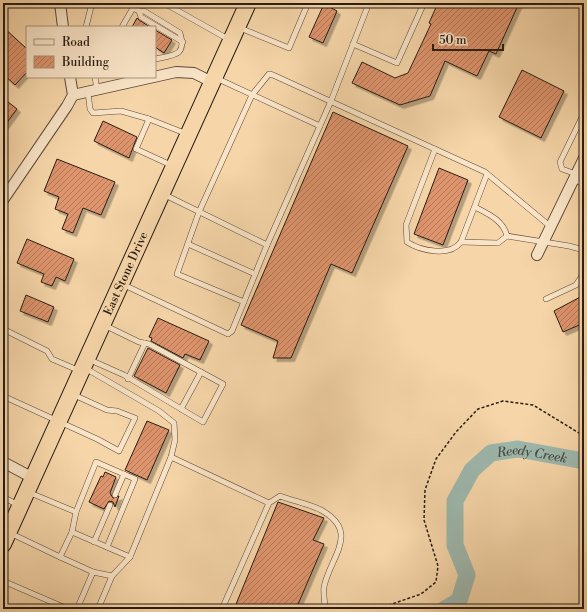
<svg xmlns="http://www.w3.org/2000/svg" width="587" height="612" viewBox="0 0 587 612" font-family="'Libre Bodoni',serif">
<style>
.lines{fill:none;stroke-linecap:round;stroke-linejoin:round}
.river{stroke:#9db8ae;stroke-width:17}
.building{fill:url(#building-hatch);stroke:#271c14;filter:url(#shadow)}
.service-casing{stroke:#5b4a39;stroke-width:6}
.minor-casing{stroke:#5b4a39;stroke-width:12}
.trunk-casing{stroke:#271c14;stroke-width:18}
.path{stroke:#271c14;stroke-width:1.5;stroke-dasharray:3 2;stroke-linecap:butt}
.service{stroke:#f9e4c7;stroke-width:5}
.minor{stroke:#f9e4c7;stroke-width:10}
.trunk{stroke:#f6d6a9;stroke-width:16}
.labels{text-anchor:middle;stroke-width:3;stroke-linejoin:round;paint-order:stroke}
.street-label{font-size:12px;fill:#271c14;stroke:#f9e4c7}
.water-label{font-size:13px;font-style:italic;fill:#4a4b42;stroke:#f9e4c7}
</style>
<defs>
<pattern id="building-hatch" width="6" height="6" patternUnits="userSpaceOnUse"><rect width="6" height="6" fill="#de946d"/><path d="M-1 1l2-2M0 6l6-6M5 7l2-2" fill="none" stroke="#b47858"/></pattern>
<filter id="shadow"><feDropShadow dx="3.5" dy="3.5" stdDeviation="0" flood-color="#0004"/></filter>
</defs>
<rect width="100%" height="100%" fill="#f6d6a9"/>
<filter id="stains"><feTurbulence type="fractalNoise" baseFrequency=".005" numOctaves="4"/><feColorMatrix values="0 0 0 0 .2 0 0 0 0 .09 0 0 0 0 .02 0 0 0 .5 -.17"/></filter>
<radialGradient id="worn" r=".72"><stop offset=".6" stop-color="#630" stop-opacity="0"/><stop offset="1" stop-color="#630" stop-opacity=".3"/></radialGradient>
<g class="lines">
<!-- river -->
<path class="river" id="s1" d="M445,609L459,601L467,575L455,545V501L472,470L491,453L518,449L584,461"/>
</g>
<!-- building -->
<g class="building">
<path d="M438,3H519L496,54L489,51L477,76L445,61L430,96L400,105L352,83L362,62L395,78L408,73L431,24L429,23Z"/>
<path d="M324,4L337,11L323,43L309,37Z"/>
<path d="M137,18L139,20L150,27H132Z"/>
<path d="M3,27L27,49V72L15,85L3,74Z"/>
<path d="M155,30L172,40L164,53L155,47Z"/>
<path d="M522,70L564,91L541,138L499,117Z"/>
<path d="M3,98L17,109L3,128Z"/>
<path d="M333,112L408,146L352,273L331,264L291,358H273L278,341L241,325Z"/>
<path d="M103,121L137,137L129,158L94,141Z"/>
<path d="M57,159L115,182L101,215L83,208L73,233L62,229L68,214L55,209L59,197L44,191Z"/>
<path d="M439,168L468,180L443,245L414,234Z"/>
<path d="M27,239L74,259L65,281L56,277L52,286L41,282L44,274L17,263Z"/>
<path d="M26,295L54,307L48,322L20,311Z"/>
<path d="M584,295V323L563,332L554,311Z"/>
<path d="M158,318L209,341L200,360L185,354L183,358L151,341L152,338L149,337Z"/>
<path d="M148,348L180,365L166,393L134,376Z"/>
<path d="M147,421L169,430L147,480L125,470Z"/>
<path d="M105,472L116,477L110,493L113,498L119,496L115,507L113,502L109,501L104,509L89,502L101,476L103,477Z"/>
<path d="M278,502L324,518L313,540L324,544L296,609H234Z"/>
</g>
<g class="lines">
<!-- service casing -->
<g class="service-casing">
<g id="service">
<path d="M164,3L228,39"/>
<path d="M331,3L339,5L348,3"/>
<path d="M139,11H144L180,33C187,56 174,55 155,59"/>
<path d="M86,27L92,3"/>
<path d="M122,27L133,8L139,11L141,17L183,42"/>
<path d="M240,28L289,48L308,3"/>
<path d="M353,44L397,63L424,3"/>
<path d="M95,77L97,90"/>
<path d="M216,78L320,126"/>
<path d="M88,92L90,109L93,113L121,111L149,119"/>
<path d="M435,149L406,225L407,242C421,251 450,257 461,242L487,174"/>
<path d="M173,166L136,149L149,119L187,134"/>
<path d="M576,174L562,169L560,162L584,113"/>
<path d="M574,179L584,184"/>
<path d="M475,207C488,214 503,220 507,236"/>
<path d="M461,242L498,243L507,236L569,246L584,250"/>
<path d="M188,244L255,274"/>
<path d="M267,245L331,101L369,3"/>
<path d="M122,284L228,334L232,331L267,245L163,194"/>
<path d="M546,299L576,285L584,273"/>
<path d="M244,302L177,274L199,212L252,95L269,74L273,75L485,172L551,227"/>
<path d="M3,329L47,351L52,359L80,371"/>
<path d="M88,359L124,375L203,422L223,384L149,344L139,342L104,325"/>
<path d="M85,368L159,411L174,423L175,440L171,457"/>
<path d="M128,379L145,343"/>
<path d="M3,396L97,439L119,451L135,418L117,411L107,410L72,394"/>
<path d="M181,409L201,372"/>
<path d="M115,495L124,474"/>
<path d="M3,497L18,505"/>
<path d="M76,512L96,462L135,479L107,547"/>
<path d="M72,532L130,557"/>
<path d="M10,533L60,557L72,532L76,512L28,492"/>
<path d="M94,542L110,505"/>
<path d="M60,557L93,572L112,576L98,609"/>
<path d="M112,576L130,557L171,457L269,503"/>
<path d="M3,581L68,609"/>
<path d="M77,609L93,572"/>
<path d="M222,609L269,503L280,496C293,501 309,504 321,510C361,532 330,557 324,587C323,594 325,602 325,609"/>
</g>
</g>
<!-- minor casing -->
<g class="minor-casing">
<g id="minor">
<path d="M60,3L63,27"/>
<path d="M73,95L176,72L194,73L212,82"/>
<path d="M3,200L67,106L73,95L70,77"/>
<path d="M537,255L584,158"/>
<path d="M3,462L33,478"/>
</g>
</g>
<!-- trunk casing -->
<g class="trunk-casing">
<g id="trunk">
<path id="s2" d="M3,544L248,3"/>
</g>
</g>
<!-- path -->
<path class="path" d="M385,609L389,605L421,594L436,582L438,566L424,520L425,490L436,459L456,432L478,409L503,401L533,405L584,436"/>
<!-- service -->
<use href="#service" class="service"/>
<!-- minor -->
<use href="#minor" class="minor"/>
<!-- trunk -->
<use href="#trunk" class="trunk"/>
</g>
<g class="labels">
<!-- street labels -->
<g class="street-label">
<text dy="4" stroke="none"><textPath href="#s2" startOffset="297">East Stone Drive</textPath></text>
</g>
<!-- water labels -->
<g class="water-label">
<text dy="5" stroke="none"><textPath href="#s1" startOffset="222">Reedy Creek</textPath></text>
</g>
</g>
<!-- margin -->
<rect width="587" height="612" fill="none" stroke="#f6d6a9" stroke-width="16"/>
<rect x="4" y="4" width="579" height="604" fill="none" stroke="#271c14" stroke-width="2"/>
<rect x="8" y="8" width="571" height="596" fill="none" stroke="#271c14"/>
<!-- legend -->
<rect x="26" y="26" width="130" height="52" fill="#f9e4c7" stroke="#a5947f"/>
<rect x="34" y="39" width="20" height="6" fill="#f9e4c7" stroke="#a5947f"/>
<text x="62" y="46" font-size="12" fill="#271c14">Road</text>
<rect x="34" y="56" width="20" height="12" fill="url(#building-hatch)" stroke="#a5947f"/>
<text x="62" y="66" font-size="12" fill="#271c14">Building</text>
<!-- scale -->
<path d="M433 44v6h70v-6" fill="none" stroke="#271c14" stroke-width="2"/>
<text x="439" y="44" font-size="12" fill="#271c14" stroke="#f9e4c7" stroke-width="3" paint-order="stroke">50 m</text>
<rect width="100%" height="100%" filter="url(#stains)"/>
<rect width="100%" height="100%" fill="url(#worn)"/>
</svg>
